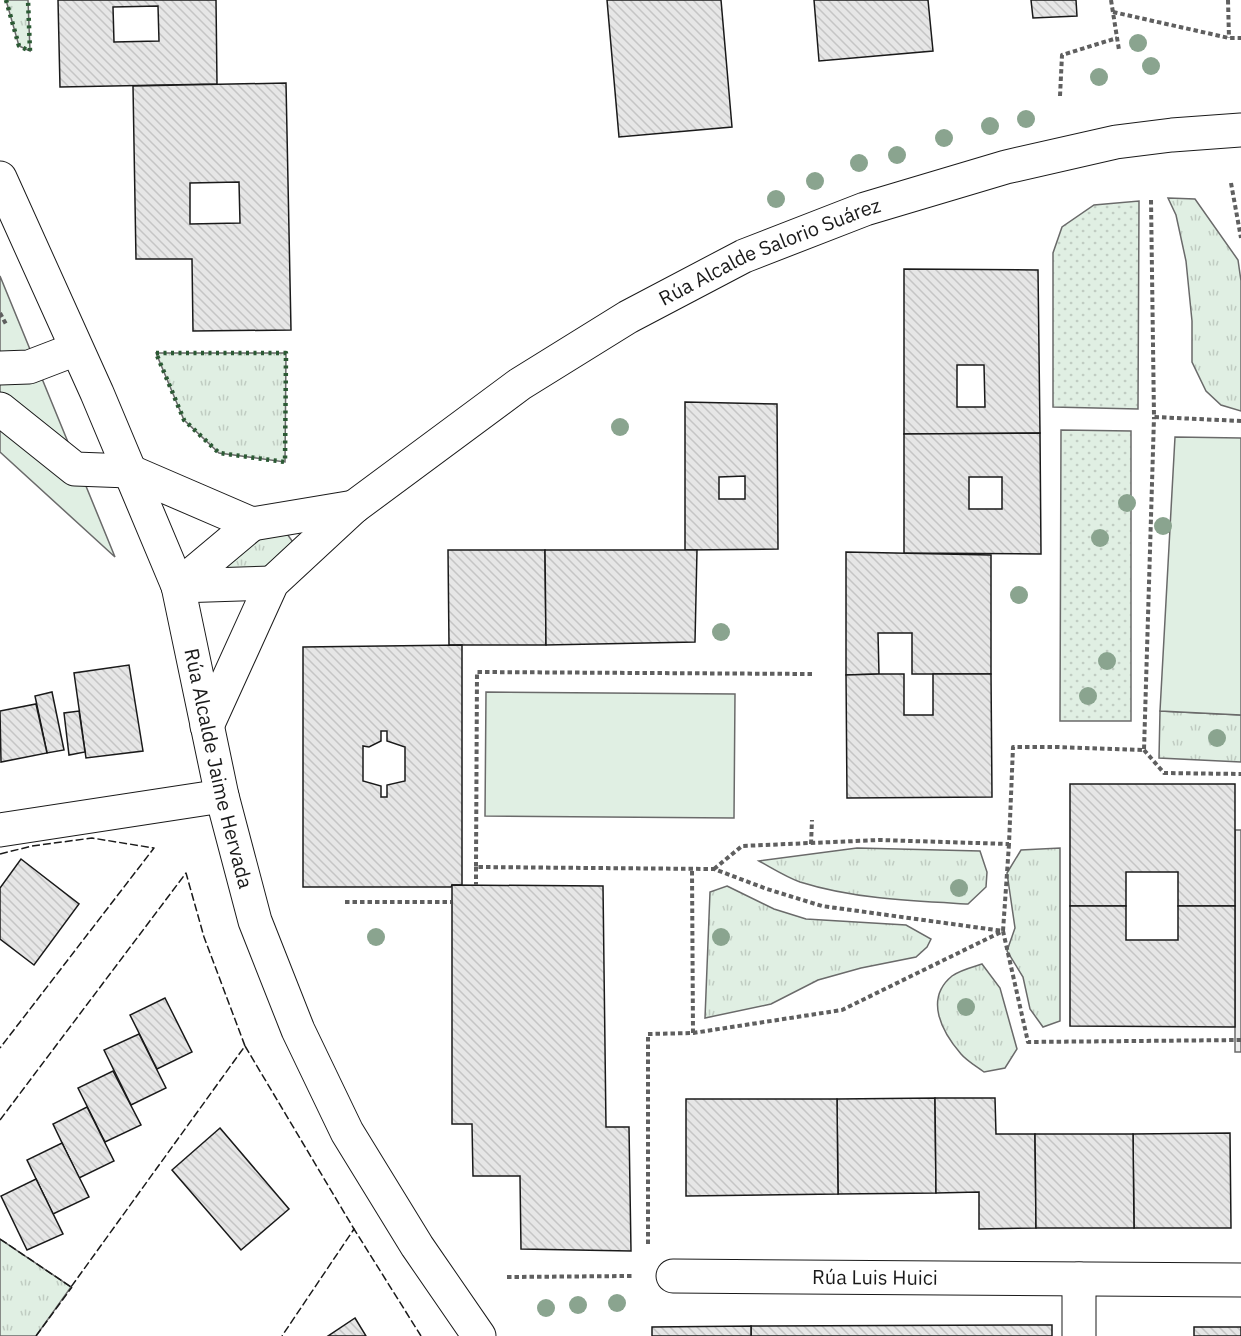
<svg xmlns="http://www.w3.org/2000/svg" width="1241" height="1336" viewBox="0 0 1241 1336" font-family="'IBM Plex Sans',sans-serif">
<style>
.grass{fill:url(#grass-tufts);stroke:#6a6a6a;stroke-width:1.5}
.park{fill:#e0efe3;stroke:#6a6a6a;stroke-width:1.5}
.garden{fill:url(#garden-dots);stroke:#6a6a6a;stroke-width:1.5}
.parking{fill:#ededed;stroke:#6a6a6a;stroke-width:1.5}
.building{fill:url(#building-back-hatch);stroke:#1a1a1a;stroke-width:1.5;fill-rule:evenodd}
.lines{fill:none;stroke-linecap:round;stroke-linejoin:round}
.minor-casing{stroke:#1a1a1a;stroke-width:35}
.path{stroke:#5f5f5f;stroke-width:4;stroke-dasharray:4.5 3;stroke-linecap:butt}
.minor{stroke:#fff;stroke-width:33}
.hedge{stroke:#2b5a34;stroke-width:4.5;stroke-dasharray:3 4.5;stroke-linecap:butt}
.fence{stroke:#1a1a1a;stroke-width:1.5;stroke-dasharray:8 3;stroke-linecap:butt}
.tree{fill:#8aa48f}
.labels{text-anchor:middle;stroke-width:4.5;stroke-linejoin:round;paint-order:stroke}
.street-label{font-size:20px;fill:#1a1a1a;stroke:#fff}
</style>
<defs>
<pattern id="grass-tufts" width="24" height="20" patternUnits="userSpaceOnUse" patternTransform="scale(1.5)"><rect width="24" height="20" fill="#e0efe3"/><path d="M3 7l-1-3M5 7V3M7 7l1-3M15 17l-1-3M17 17v-4M19 17l1-3" fill="none" stroke="#c0ccc2"/></pattern>
<pattern id="garden-dots" width="8" height="8" patternUnits="userSpaceOnUse" patternTransform="scale(1.5)"><rect width="8" height="8" fill="#e0efe3"/><path d="M2 2h.1M6 6h.1" fill="none" stroke="#c0ccc2" stroke-width="1.8" stroke-linecap="round"/></pattern>
<pattern id="building-back-hatch" width="6" height="6" patternUnits="userSpaceOnUse" patternTransform="scale(1.5)"><rect width="6" height="6" fill="#e6e6e6"/><path d="M-1 5l2 2M0 0l6 6M5-1l2 2" fill="none" stroke="#c5c5c5"/></pattern>
</defs>
<rect width="100%" height="100%" fill="#fff"/>
<!-- grass -->
<g class="grass">
<path d="M6,0H28L30,51L19,46Z"/>
<path d="M1168,198L1195,199L1238,260L1241,281V411L1221,405L1206,391L1192,362V321L1186,261L1176,215Z"/>
<path d="M156,353H286L285,462L219,453L184,420Z"/>
<path d="M285,531L295,545L269,567L216,573L253,537Z"/>
<path d="M1160,711L1241,715V762L1159,758Z"/>
<path d="M857,848L980,851L987,872L986,887L968,904C912,901 854,899 800,882C786,877 772,868 759,861Z"/>
<path d="M1060,848V1021L1043,1027L1030,1009L1023,977L1007,951L1015,928L1007,873L1021,850Z"/>
<path d="M727,886L774,909L806,919L906,925L931,939L927,947L916,957L861,968L818,980L771,1004L705,1018L710,892Z"/>
<path d="M982,964L1000,988L1017,1049L1005,1068L984,1072C976,1066 967,1061 961,1054C942,1032 924,999 952,976C960,970 973,967 982,964Z"/>
<path d="M0,1239L71,1287L36,1336H0Z"/>
</g>
<!-- park -->
<g class="park">
<path d="M0,276L115,557L0,452Z"/>
<path d="M1175,437L1241,438V715L1160,711Z"/>
<path d="M486,692L735,694L734,818L485,816Z"/>
</g>
<!-- garden -->
<g class="garden">
<path d="M1139,201L1138,409L1053,407V253L1062,227L1094,205Z"/>
<path d="M1061,430L1131,431V721H1060Z"/>
</g>
<!-- parking -->
<rect class="parking" x="1235" y="830" width="6" height="222"/>
<!-- building -->
<g class="building">
<path d="M58,0H216L217,84L60,87ZM158,6L159,41L114,42L113,7Z"/>
<path d="M607,0H721L732,127L619,137Z"/>
<path d="M814,0H928L933,51L819,61Z"/>
<path d="M1031,0H1076L1077,16L1033,18Z"/>
<path d="M286,83L291,330L193,331L192,259H136L133,86ZM239,182L240,223L190,224V183Z"/>
<path d="M904,269L1038,270L1040,433L904,434ZM957,365H984L985,407H957Z"/>
<path d="M685,402L777,404L778,549L685,550ZM745,476V499H719V477Z"/>
<path d="M1040,433L1041,554L904,553V434ZM969,477H1002V509H969Z"/>
<path d="M448,550H545L546,645H449Z"/>
<path d="M545,550H697L695,642L546,645Z"/>
<path d="M846,552L991,555V674H912V633H878L879,674L846,675Z"/>
<path d="M462,645V885H452L451,887H303V647ZM381,731H387V741L405,747V781L387,785V797H381V786L363,781V746L369,747L381,741Z"/>
<path d="M129,665L143,751L86,758L74,673Z"/>
<path d="M879,674H904V715H933V674H991L992,797L847,798L846,675Z"/>
<path d="M52,692L64,750L47,753L35,696Z"/>
<path d="M36,704L47,753L1,762L0,711Z"/>
<path d="M79,711L85,752L69,755L64,713Z"/>
<path d="M1070,784H1235V906H1178V872H1126V906H1070Z"/>
<path d="M21,859L79,904L34,965L0,939V888Z"/>
<path d="M452,885L603,886L606,1127H629L631,1251L521,1249L520,1176H473L472,1124H452Z"/>
<path d="M1070,906H1126V940H1178V906H1235V1027L1070,1026Z"/>
<path d="M165,998L192,1052L157,1069L130,1015Z"/>
<path d="M139,1034L166,1088L131,1105L104,1050Z"/>
<path d="M113,1071L141,1125L105,1142L78,1088Z"/>
<path d="M935,1098L936,1193L838,1194L837,1099Z"/>
<path d="M935,1098H995L996,1134H1035L1036,1228L979,1229V1192L936,1193Z"/>
<path d="M686,1099H837L838,1194L686,1196Z"/>
<path d="M87,1107L114,1161L79,1178L53,1124Z"/>
<path d="M220,1128L289,1209L241,1250L172,1170Z"/>
<path d="M1230,1133L1231,1228H1134L1133,1134Z"/>
<path d="M1035,1134H1133L1134,1228H1036Z"/>
<path d="M62,1143L89,1197L53,1214L27,1160Z"/>
<path d="M36,1179L63,1234L27,1250L1,1196Z"/>
<path d="M355,1318L366,1336H328Z"/>
<path d="M1052,1325V1336H751V1326Z"/>
<path d="M751,1326V1336H652V1327Z"/>
<rect x="1194" y="1327" width="47" height="9"/>
</g>
<g class="lines">
<!-- minor casing -->
<g class="minor-casing">
<g id="minor">
<path id="s1" d="M0,178L97,393L178,586L222,796L255,921L298,1030L347,1132L417,1246L479,1336"/>
<path d="M0,368L29,367L76,349"/>
<path d="M0,409L75,469L129,471L252,524L354,507"/>
<path d="M178,586L252,524"/>
<path d="M178,586L272,583"/>
<path id="s2" d="M207,726L272,583L354,507L520,384L628,317L744,256L865,209L1006,167L1116,142L1172,135L1241,130"/>
<path d="M0,830L222,796"/>
<path id="s3" d="M673,1276L1241,1280"/>
<path d="M1079,1336V1279"/>
</g>
</g>
<!-- path -->
<g class="path">
<path d="M1111,0L1119,50"/>
<path d="M1228,0L1229,38"/>
<path d="M1113,12L1229,38H1241"/>
<path d="M1060,96L1062,55L1117,38"/>
<path d="M1231,183L1241,238"/>
<path d="M1151,200L1154,417L1241,421"/>
<path d="M0,313L7,326"/>
<path d="M812,674L477,672L476,867L714,869L767,889L822,906L1003,931L1009,844"/>
<path d="M1144,750L1164,773L1241,774"/>
<path d="M811,844L812,820"/>
<path d="M476,867V885"/>
<path d="M714,869L742,846L879,840L1009,844L1013,747H1056L1144,750L1154,417"/>
<path d="M345,902H451"/>
<path d="M693,1033L842,1010L1003,931L1028,1042L1241,1040"/>
<path d="M648,1244V1034L693,1033L692,869"/>
<path d="M507,1277L632,1276"/>
</g>
<!-- minor -->
<use href="#minor" class="minor"/>
<!-- hedge -->
<g class="hedge">
<path d="M6,0L19,46L30,51L28,0"/>
<path d="M156,353H286L285,462L219,453L184,420Z"/>
</g>
<!-- fence -->
<g class="fence">
<path d="M0,854L32,846L92,838L154,848L0,1048"/>
<path d="M245,1046L354,1229L282,1336"/>
<path d="M0,1120L186,873L204,937L245,1046L71,1287"/>
<path d="M353,1231L354,1229L421,1336"/>
<path d="M0,1239L71,1287"/>
<path d="M36,1336L72,1287"/>
</g>
</g>
<!-- trees -->
<g class="tree">
<circle cx="1138" cy="43" r="9"/>
<circle cx="1151" cy="66" r="9"/>
<circle cx="1099" cy="77" r="9"/>
<circle cx="1026" cy="119" r="9"/>
<circle cx="990" cy="126" r="9"/>
<circle cx="944" cy="138" r="9"/>
<circle cx="897" cy="155" r="9"/>
<circle cx="859" cy="163" r="9"/>
<circle cx="815" cy="181" r="9"/>
<circle cx="776" cy="199" r="9"/>
<circle cx="620" cy="427" r="9"/>
<circle cx="1127" cy="503" r="9"/>
<circle cx="1163" cy="526" r="9"/>
<circle cx="1100" cy="538" r="9"/>
<circle cx="1019" cy="595" r="9"/>
<circle cx="721" cy="632" r="9"/>
<circle cx="1107" cy="661" r="9"/>
<circle cx="1088" cy="696" r="9"/>
<circle cx="1217" cy="738" r="9"/>
<circle cx="959" cy="888" r="9"/>
<circle cx="376" cy="937" r="9"/>
<circle cx="721" cy="937" r="9"/>
<circle cx="966" cy="1007" r="9"/>
<circle cx="617" cy="1303" r="9"/>
<circle cx="578" cy="1305" r="9"/>
<circle cx="546" cy="1308" r="9"/>
</g>
<g class="labels">
<!-- street labels -->
<g class="street-label">
<text dy="7" stroke="none"><textPath href="#s2" startOffset="759">Rúa Alcalde Salorio Suárez</textPath></text>
<text dy="7" stroke="none"><textPath href="#s1" startOffset="632">Rúa Alcalde Jaime Hervada</textPath></text>
<text dy="7" stroke="none"><textPath href="#s3" startOffset="202">Rúa Luis Huici</textPath></text>
</g>
</g>
</svg>
